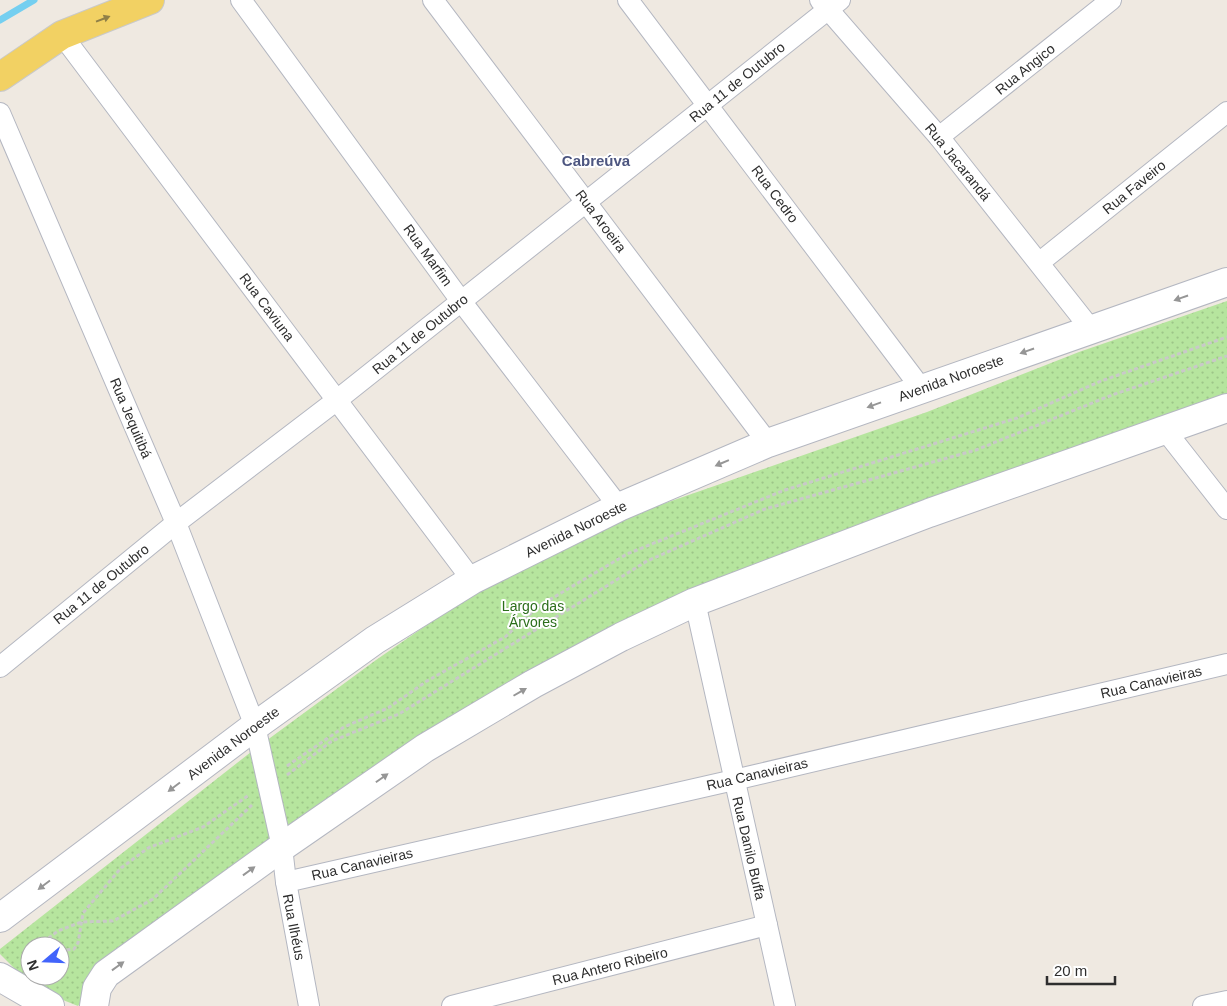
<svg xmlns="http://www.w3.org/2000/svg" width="1227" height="1006" viewBox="0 0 1227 1006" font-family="Arial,sans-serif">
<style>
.park{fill:url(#park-dots);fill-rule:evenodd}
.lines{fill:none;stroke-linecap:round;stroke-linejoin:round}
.stream{stroke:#75cff0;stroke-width:7}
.minor-casing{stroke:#b4b7c1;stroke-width:22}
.secondary-casing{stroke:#b4b7c1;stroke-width:30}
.primary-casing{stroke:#c9c9c9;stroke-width:30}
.path{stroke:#c9c9c9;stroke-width:3;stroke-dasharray:4 2.5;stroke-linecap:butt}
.minor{stroke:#fff;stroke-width:20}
.secondary{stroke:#fff;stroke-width:28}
.primary{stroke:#f2d163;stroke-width:28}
.oneway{fill:#908048}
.oneway2{fill:#969696}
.labels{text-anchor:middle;stroke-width:4;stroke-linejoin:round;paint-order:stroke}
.street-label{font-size:14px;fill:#2e2e2e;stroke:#fff}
.park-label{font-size:14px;fill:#2c6e1b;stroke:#fff}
.neighbourhood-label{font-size:15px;font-weight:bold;fill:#4d5680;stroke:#fff}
</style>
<defs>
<pattern id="park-dots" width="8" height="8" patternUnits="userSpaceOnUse" patternTransform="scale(1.25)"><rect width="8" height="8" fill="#b6e59e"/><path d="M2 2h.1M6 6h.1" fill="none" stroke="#9dc588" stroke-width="1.8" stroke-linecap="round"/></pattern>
</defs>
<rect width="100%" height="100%" fill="#efe9e1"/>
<!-- park -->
<path class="park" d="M1227,301V396L692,589L419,739L280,831L94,987L78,1006L43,992L17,971L0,954V949L251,752L376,660L476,591L611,522L927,412L1079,352ZM30,946H60V976H30Z"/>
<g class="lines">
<!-- stream -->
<path class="stream" d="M0,20L34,0"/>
<!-- minor casing -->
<g class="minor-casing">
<g id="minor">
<path d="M241,0L461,301L619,507"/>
<path d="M433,0L768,443"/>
<path d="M628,0L921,388"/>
<path d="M820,0L939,137L1090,328"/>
<path d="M62,35L472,580"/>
<path d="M0,113L176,523L255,726L282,847L286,882L309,1006"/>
<path d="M939,137L1111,0"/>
<path d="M1040,262L1227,112"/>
<path d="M1165,430L1227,509"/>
<path d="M695,602L785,1006"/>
<path d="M0,667L176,523L337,400L840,0"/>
<path d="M286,882L734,780L1227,664"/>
<path d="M452,1006L767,925"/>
<path d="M1203,1006L1227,1001"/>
</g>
</g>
<!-- secondary casing -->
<g class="secondary-casing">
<g id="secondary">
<path d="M0,918L255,726L375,640L472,580L619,507L768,443L1227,282"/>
<path d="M0,977L50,1006"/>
<path d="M94,1006L97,988L106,974L282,847L425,748L533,684L621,637L695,602L929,513L1227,408"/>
</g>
</g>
<!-- primary casing -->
<g class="primary-casing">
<path id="primary" d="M0,77L62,35L150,0"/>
</g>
<!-- path -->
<g class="path">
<path d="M287,766L344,727L388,708L427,681L505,637L539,606L627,554L785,490L1017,418L1101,381L1227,337"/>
<path d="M287,775L332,741L399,714L647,561L765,509L976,450L1112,395L1227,356"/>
<path d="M38,946L58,931L81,922L113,921L153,899L252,805"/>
<path d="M60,951L74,949L78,943L83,913L121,868L148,848L203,827L249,795"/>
<path d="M25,963L30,956"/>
</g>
<!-- minor -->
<use href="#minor" class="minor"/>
<!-- secondary -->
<use href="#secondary" class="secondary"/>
<!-- primary -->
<use href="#primary" class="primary"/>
</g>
<!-- one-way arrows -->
<defs><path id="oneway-solid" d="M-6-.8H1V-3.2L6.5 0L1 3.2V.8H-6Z" transform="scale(1.25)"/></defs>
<use class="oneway" href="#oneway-solid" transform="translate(103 19) rotate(-21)"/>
<g class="oneway2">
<use href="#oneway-solid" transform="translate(1181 298) rotate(161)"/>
<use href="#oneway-solid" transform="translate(1027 351) rotate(161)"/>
<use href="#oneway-solid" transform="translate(874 405) rotate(160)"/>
<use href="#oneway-solid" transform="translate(722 463) rotate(157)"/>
<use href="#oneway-solid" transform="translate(520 692) rotate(-30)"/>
<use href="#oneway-solid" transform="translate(382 778) rotate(-35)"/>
<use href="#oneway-solid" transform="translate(174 787) rotate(143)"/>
<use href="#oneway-solid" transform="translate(249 871) rotate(-36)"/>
<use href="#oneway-solid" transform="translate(44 885) rotate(143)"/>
<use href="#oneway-solid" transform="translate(118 966) rotate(-36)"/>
</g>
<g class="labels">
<!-- street labels -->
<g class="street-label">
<text transform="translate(1025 69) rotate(-39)" y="5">Rua Angico</text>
<text transform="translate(737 82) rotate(-39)" y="5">Rua 11 de Outubro</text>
<text transform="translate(958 162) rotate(51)" y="5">Rua Jacarandá</text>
<text transform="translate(1134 187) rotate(-39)" y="5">Rua Faveiro</text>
<text transform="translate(775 194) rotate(53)" y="5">Rua Cedro</text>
<text transform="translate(601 221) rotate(53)" y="5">Rua Aroeira</text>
<text transform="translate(428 255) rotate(54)" y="5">Rua Marfim</text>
<text transform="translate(267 307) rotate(53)" y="5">Rua Caviuna</text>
<text transform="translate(420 334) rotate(-39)" y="5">Rua 11 de Outubro</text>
<text transform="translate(951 378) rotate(-20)" y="5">Avenida Noroeste</text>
<text transform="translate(131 418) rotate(67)" y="5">Rua Jequitibá</text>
<text transform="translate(576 529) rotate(-26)" y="5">Avenida Noroeste</text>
<text transform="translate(101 584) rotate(-39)" y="5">Rua 11 de Outubro</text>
<text transform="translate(1151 682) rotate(-13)" y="5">Rua Canavieiras</text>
<text transform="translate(233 743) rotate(-37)" y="5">Avenida Noroeste</text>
<text transform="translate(757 774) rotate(-13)" y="5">Rua Canavieiras</text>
<text transform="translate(749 848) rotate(77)" y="5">Rua Danilo Buffa</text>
<text transform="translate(362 864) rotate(-13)" y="5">Rua Canavieiras</text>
<text transform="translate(294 927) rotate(79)" y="5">Rua Ilhéus</text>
<text transform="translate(610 966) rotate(-14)" y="5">Rua Antero Ribeiro</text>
</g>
<!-- park labels -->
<g class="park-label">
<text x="533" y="611">Largo das<tspan x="533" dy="16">Árvores</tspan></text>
</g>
<!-- neighbourhood labels -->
<g class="neighbourhood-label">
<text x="596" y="166">Cabreúva</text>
</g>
</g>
<!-- north arrow -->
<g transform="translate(45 961) rotate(251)"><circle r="24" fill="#ffffff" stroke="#ababab"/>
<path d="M0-4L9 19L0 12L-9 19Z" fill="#4264fb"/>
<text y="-8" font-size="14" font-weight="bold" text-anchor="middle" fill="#2e2e2e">N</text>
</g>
<!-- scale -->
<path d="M1047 976v8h68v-8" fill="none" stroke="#2e2e2e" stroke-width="2.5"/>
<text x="1054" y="976" font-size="15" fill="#2e2e2e" stroke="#ffffff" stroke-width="4" paint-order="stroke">20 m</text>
</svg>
